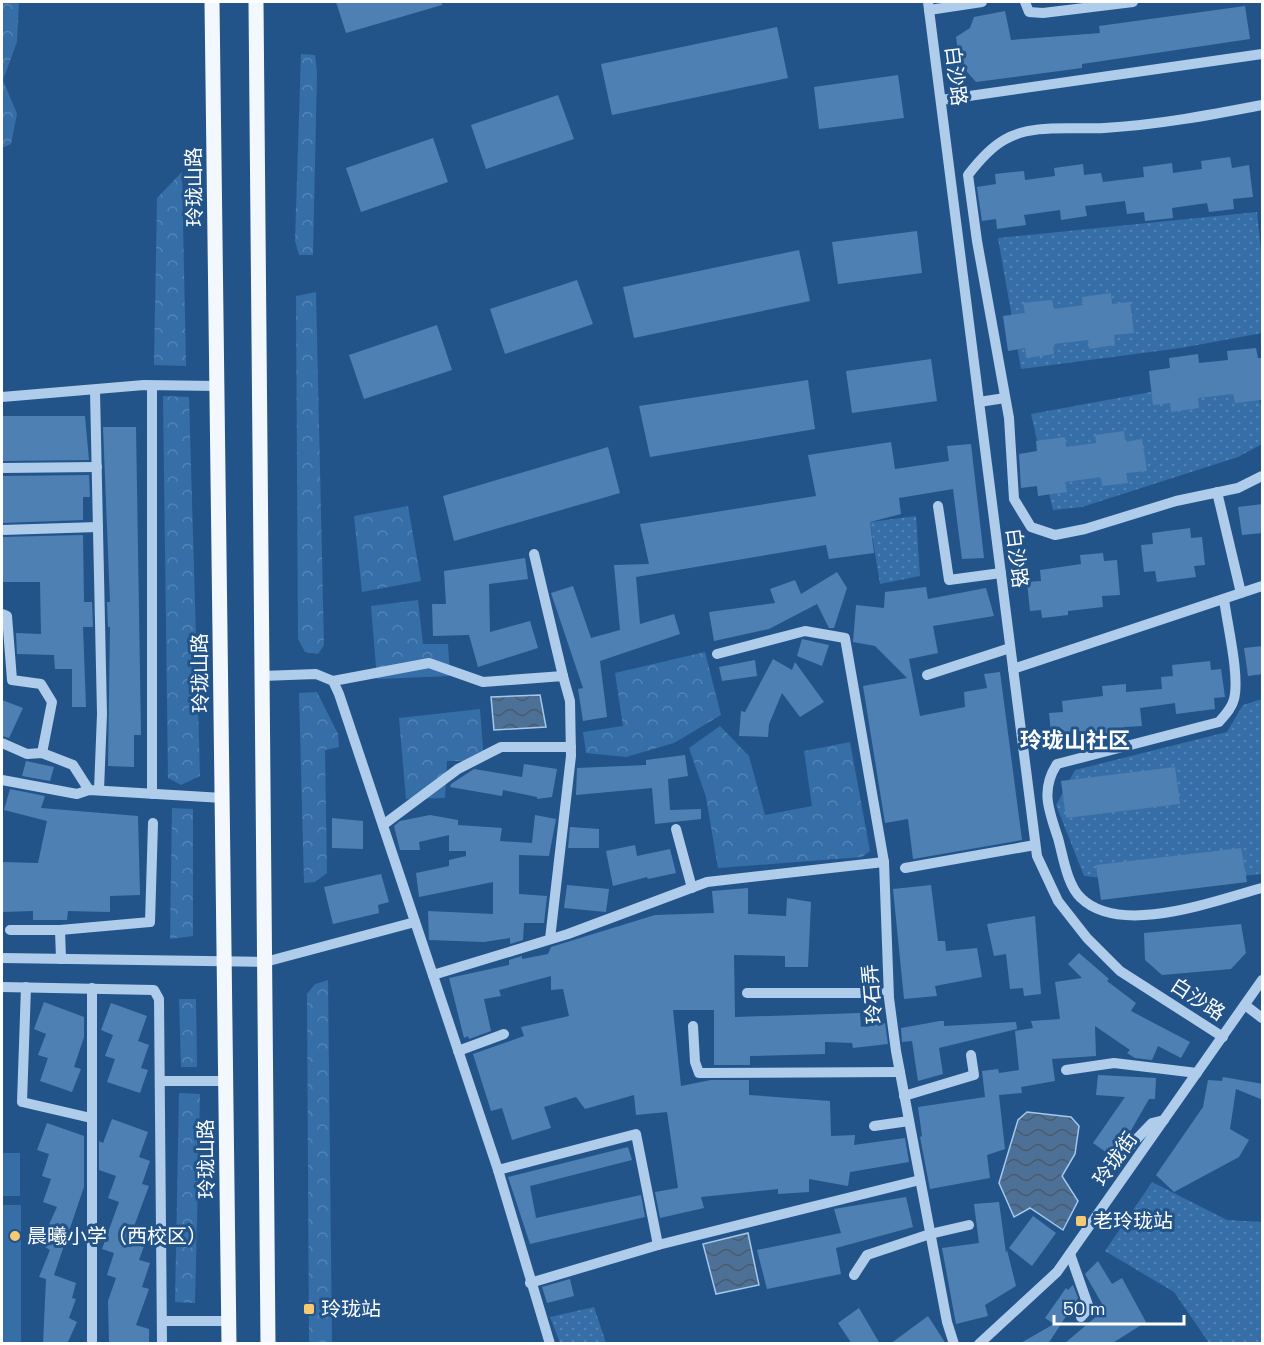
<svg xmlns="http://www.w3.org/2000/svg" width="1264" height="1345" viewBox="0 0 1264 1345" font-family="'Space Grotesk','Noto Sans SC',sans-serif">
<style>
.grass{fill:url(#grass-dots)}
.forest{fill:url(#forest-crowns)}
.garden{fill:#366ea7}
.water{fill:url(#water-waves);stroke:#a2c8ec;stroke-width:1.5}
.building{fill:#4f80b3}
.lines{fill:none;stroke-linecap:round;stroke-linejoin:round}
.minor{stroke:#afcceb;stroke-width:10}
.major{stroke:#f3f8fe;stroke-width:15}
.poi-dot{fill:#f7ca71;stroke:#22548a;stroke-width:2}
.labels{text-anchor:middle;stroke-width:6;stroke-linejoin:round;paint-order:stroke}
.street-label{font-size:20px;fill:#fff;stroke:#22548a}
.poi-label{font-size:20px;fill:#fff;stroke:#22548a;text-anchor:start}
.quarter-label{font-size:22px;font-weight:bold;fill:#fff;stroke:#22548a}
</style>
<defs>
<pattern id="grass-dots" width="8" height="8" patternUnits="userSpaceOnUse" patternTransform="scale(1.5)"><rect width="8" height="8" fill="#366ea7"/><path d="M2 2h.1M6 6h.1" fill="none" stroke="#5484b4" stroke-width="1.8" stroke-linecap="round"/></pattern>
<pattern id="forest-crowns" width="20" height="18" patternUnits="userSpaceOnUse" patternTransform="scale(1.5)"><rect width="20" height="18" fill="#366ea7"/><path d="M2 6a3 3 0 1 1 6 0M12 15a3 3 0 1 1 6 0" fill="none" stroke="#5484b4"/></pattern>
<pattern id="water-waves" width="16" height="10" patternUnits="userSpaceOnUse" patternTransform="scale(1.5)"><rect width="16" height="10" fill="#4d7097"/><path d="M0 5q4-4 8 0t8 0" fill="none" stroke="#4c5a6a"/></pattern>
</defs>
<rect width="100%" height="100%" fill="#22548a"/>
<!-- grass -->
<g class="grass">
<path d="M1257,212L1262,260V333L1181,348L1021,369L998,238Z"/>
<path d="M1254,373L1262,411V444L1238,457L1082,507L1053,510L1031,414Z"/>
<path d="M916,516L920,576L880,584L870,522Z"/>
<path d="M1262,699V874L1160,884L1084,876L1056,805L1075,770L1227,732L1243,705Z"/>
<path d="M1152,1182L1227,1220L1262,1222V1343H1209L1174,1292L1105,1251Z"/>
<path d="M594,1307L606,1343H560L550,1317Z"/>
</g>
<!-- forest -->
<g class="forest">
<path d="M2,2H19L17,42L3,80L17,114L11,144L2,148Z"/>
<path d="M301,54L315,55L317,72L313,255H299L295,241Z"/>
<path d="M182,172L186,366L154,365L157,198Z"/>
<path d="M316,292L324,645L318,654L305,652L298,639L296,296Z"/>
<path d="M163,396L189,397L200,776L181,785L168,778Z"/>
<path d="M408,506L421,581L362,592L354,516Z"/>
<path d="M418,600L423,644H448L450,676L377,679L371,606Z"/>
<path d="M705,652L721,715L674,743L626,757L586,753L583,732L623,726L615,673Z"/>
<path d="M317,692L338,734L339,747L325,750L327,873L315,882L304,883L299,693Z"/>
<path d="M480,709L484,761H447L445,798L406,799L399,718Z"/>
<path d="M720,726L749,756L765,815L812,806L804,751L850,742L870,851L862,857L718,868L706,797L689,748Z"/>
<path d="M172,808L193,809V936L170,939Z"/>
<path d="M328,980L332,1343H309L307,994L315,984Z"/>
<path d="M179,999H196L197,1067H181Z"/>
<path d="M179,1093L200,1094L195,1303L175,1302Z"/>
</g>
<!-- garden -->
<g class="garden">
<rect x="2" y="1153" width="18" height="43"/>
<rect x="2" y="1205" width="19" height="138"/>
</g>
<!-- water -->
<g class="water">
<path d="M540,695L546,727L494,730L491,697Z"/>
<path d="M1027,1112L1071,1117L1079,1126L1075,1154L1062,1176L1078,1201L1063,1230L1030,1208L1014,1217L999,1183L1018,1120Z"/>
<path d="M748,1233L759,1285L716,1294L703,1244Z"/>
</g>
<!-- building -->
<g class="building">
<path d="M336,2H442V5L346,33Z"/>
<path d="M1245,6L1250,39L1082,64V68L976,82L960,64L956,37L970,28L974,17L1005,11L1011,40L1100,33L1099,26Z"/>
<path d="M777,27L788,78L612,115L601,64Z"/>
<path d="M898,75L904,118L819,129L814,87Z"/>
<path d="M558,95L574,139L486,169L471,125Z"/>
<path d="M433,138L448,182L361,212L346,168Z"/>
<path d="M1230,157L1232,168L1249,165L1253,197L1233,199L1234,209L1209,212L1207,203L1172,208L1173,218L1145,221L1144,212L1127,214L1125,201L1085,206L1087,216L1061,220L1060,210L1024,215L1026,225L997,229L996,219L982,221L977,187L996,184L995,174L1024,171L1025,180L1055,176L1054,168L1083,164L1084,175L1101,173L1103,182L1144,177L1143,167L1172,163L1173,173L1202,169L1201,161Z"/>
<path d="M917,231L922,273L838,284L832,242Z"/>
<path d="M799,250L810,301L634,338L623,287Z"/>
<path d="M577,280L593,324L505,354L490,309Z"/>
<path d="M1111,293L1112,304L1130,302L1134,333L1114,335L1115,345L1089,349L1088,340L1053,344L1054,354L1026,358L1025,348L1008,351L1003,316L1025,313L1023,303L1052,300L1054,309L1083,305L1082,297Z"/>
<path d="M437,325L452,370L364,399L349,355Z"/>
<path d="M1256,348L1258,358H1263L1261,400L1235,403L1233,394L1198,398L1199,408L1171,412L1170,403L1153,405L1149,371L1170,368L1169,358L1198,354L1199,363L1228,360L1227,351Z"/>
<path d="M931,359L937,401L852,413L846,371Z"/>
<path d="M808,380L815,429L650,457L639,406Z"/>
<path d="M2,416H85L89,460L2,461Z"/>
<path d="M103,427H136L141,735H134V767L108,766L110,627H108L107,602H110Z"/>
<path d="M1124,431L1125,442L1142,439L1147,471L1126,473L1128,483L1102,486L1101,477L1065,482L1067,492L1038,496L1037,486L1021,488L1019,454L1037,451L1036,441L1065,437L1066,447L1096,443L1095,435Z"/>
<path d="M891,442L895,469L949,461L947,446L971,444L984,558L962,559L953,489L899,498L901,514L870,522L874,553L829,559L826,545L636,577L640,624L674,614L680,634L600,661L607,717L583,721L578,689L583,688L551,593L573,586L591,638L620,630L614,565L649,564L640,524L816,496L808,455Z"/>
<path d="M608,447L620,493L454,541L443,496Z"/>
<path d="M2,476L89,475L90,497H83V520L2,523Z"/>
<path d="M1263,504V533L1242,535L1238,507Z"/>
<path d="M1190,528L1191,538L1202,537L1205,565L1194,566L1196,577L1157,582L1155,571L1144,572L1141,545L1153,544L1152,533Z"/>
<path d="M83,535L84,602H92L93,627H83L86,707H72V669H55L54,655L17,654L16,633L41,634L40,582H2V537Z"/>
<path d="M1103,553L1104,561L1117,560L1120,595L1102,596L1103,607L1068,611V615L1042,618L1041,610L1030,611L1027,582L1041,581L1040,570L1081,564L1080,555Z"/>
<path d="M525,558L528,579L489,584L490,632L530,621L538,648L478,667L469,635L433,636L432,604H446L444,571Z"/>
<path d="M837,572L847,588L834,628H829L817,604L769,629L714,641L709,612L775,603L770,589L795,580L801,594Z"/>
<path d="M926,587L928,599L986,588L994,616L933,626L938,653L909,659L920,716L965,707L964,692L987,688L984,674L1000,672L1022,840L913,859L908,819L885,823L863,686L907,678L875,646L853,642L856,605L884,608L885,592Z"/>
<path d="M802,639L829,645L822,666L797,656Z"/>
<path d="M1263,646V674L1248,676L1244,648Z"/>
<path d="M773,659L792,670L795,662L824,702L800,717L782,693L769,724L768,737L739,736L741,711L745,712Z"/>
<path d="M755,660L757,676L722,681L719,667Z"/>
<path d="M1210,661L1211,670L1221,669L1225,697L1214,698L1215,709L1176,714L1175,703L1140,708L1142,726L1124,727L1125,739L1090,742V747L1064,749L1063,741L1052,742L1049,713L1063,712L1062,701L1103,696L1102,686L1126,684V692L1162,689L1161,677L1173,676L1172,665Z"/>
<path d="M2,700L23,708L9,738L2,736Z"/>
<path d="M685,755L688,776L668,779L670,810L701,809V819L655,824L652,788L576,795L577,768L646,765V760Z"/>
<path d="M26,761L54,767L50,781L22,776Z"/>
<path d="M524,764L557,769L552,797L537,799V797L503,790L502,796L450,787L451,784L474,769L522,777Z"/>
<path d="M1175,767L1180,804L1066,818L1061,781Z"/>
<path d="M10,789L45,796L41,808L138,816L140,895L110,896V912L68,911L67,920H33V911L2,912V862L38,863L47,821L4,810Z"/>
<path d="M430,815L458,820V825L502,828L500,841L532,843L535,815L556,819L549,856L519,855V894L547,896L544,923H524L523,940L510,944V938L484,942L429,940L428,911L493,914V882L419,897L416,873L449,866V860L466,856V851H449V835L419,842L420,850H400L394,826L400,821Z"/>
<path d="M332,818L363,821V849L332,848Z"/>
<path d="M570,827L599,829V848H568Z"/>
<path d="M635,845L637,856L670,849L676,873L648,879L647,877L613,886L606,851Z"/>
<path d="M1241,848L1247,882L1101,900L1096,865Z"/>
<path d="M381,874L389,902L378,905L379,913L333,924L324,887Z"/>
<path d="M567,885L609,889L606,912L564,908Z"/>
<path d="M931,885L938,941H945L946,951L977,948L982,977L935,986L937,996L904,999L893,889Z"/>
<path d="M748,888V914L786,916L787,898L811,902L808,967H785V956L734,955L735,1017L860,1013L861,1027L885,1023L888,1044L853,1048L852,1043L825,1042V1054L750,1056V1065H714V1010H673L681,1086L711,1080H749V1095L830,1101L831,1136L855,1135L854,1145L905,1138L909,1162L850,1172L848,1186L809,1179V1192L778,1194V1189L701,1197L704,1208L660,1218L655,1192L678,1188L667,1112L636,1115L634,1095L585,1109L576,1097L544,1107L551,1128L512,1140L502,1108L491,1111L473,1054L524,1036L521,1027L569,1016L563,989L551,990V976L499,990L501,996L484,999L491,1031L469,1039L468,1036L464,1038L449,978L509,965V960L522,956V959L548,954L551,947L655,915L714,913L712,891Z"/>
<path d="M1035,916L1041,994L1024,996L1023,988L1010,989L1006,954L994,956L987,924Z"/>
<path d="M1241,924L1246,953L1231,969L1162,975L1145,960L1144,933Z"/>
<path d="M1079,953L1109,979L1107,981L1136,1003L1131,1011L1190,1042L1181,1058L1158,1046L1152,1060L1135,1058L1127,1053L1130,1050L1095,1026L1096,1056L1052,1059L1055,1081L1021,1087L1022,1093L999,1095L1005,1149L987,1155L990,1178L930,1189L920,1137L922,1136L918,1107L985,1097L982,1071L998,1069L999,1073L1019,1070L1015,1031L1033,1028L1031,1021L1060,1019L1055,982L1082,978L1068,964Z"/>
<path d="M44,1002L84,1017V1037L74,1067L81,1069L72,1092L40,1081L48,1058L38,1055L46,1034L34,1029Z"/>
<path d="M111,1003L147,1016L138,1041L149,1045L141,1068L148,1070L140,1093L107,1082L115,1059L105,1056L113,1035L101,1030Z"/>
<path d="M940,1021H944V1026L1016,1022L1017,1029L939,1048L943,1074L918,1081L912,1041L902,1042L901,1028Z"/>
<path d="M1098,1075L1156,1078L1155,1099H1149L1126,1139L1110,1155L1093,1143L1125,1097L1096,1095Z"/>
<path d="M1223,1077L1263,1084V1100L1236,1089L1230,1129L1249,1140L1239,1157L1174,1192L1156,1175L1203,1107L1208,1080L1222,1081Z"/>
<path d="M112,1119L148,1132L139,1157L150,1161L142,1184L149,1186L133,1229L148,1235L139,1260L150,1263L142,1287L149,1289L136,1325L149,1329V1344H109L108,1301L116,1278L107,1275L114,1253L102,1249L119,1202L108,1198L116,1176L99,1170V1141L103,1143Z"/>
<path d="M47,1123L84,1136V1187L54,1275L76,1283L72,1298L76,1299L69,1318L77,1322L67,1344H43L46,1279L39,1277L50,1250L40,1244L57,1207L43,1202L51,1179L42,1176L49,1154L37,1150Z"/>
<path d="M628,1147L632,1160L530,1186L536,1218L641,1195L645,1217L530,1244L508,1177Z"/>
<path d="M906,1197L913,1227L836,1248L841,1274L767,1289L757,1250L841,1233L834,1209Z"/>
<path d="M999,1202L1006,1253L1007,1250L1016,1286L985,1305L988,1316L956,1324L942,1248L979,1243L974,1204Z"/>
<path d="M1033,1216L1056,1233L1032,1266L1009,1248Z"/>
<path d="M1098,1261L1112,1284L1122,1278L1146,1322L1111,1344H1064L1105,1309L1085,1274Z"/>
<path d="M570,1279L574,1296L547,1303L542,1287Z"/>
<path d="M1073,1285L1078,1298L1048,1344H1019L1054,1324L1045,1318L1066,1288L1068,1290Z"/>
<path d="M859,1308L880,1344H852L838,1323Z"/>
<path d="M928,1316L946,1344H890Z"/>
</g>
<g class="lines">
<!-- minor -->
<g class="minor">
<path d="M928,2L1037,856L1058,901L1087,938L1120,971L1223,1037"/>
<path d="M1025,2L1029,12L1043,13L1133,2"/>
<path d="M929,10L982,2"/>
<path d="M941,100L1262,54"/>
<path d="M1262,105C1210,115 1157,125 1104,128C1073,130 1032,123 1004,140C990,148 978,162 968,175L977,241L1009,418L1014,499L1031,527L1055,535L1085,529L1176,501L1238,488L1262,476"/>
<path d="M152,386V794"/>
<path d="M95,391L102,714L99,790"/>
<path d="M2,397L144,385L218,386"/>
<path d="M979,402L1005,398"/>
<path d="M2,468L97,467"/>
<path d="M1217,492L1241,593"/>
<path d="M938,506L949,580L1001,573"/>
<path d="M2,530L98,527"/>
<path d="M534,554L563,676"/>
<path d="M1224,599C1227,624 1240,676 1234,699C1232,708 1225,715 1219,722L1057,764C1040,790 1049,811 1058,838C1063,856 1067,885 1081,898C1121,937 1216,900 1262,888"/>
<path d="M2,614L7,616L12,680L41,684L52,702L42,753"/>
<path d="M717,654L805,631L845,638L884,862L889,998L896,1051L947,1322L954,1344"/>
<path d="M1013,669L1262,586"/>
<path d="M927,675L1010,648"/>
<path d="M262,676L316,674L333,681L339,694L498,1170L550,1344"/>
<path d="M333,681L429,663L483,682L563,676L570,701L571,756L550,939"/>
<path d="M2,743L27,754L42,753L73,765L89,790"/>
<path d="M2,780L77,794L89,790L223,798"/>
<path d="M383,825L458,769L501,747H571"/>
<path d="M676,829L692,888"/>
<path d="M905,868L1035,845"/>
<path d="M10,930H60L150,922L153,823"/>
<path d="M60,930L61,959"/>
<path d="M2,958L265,962L415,922"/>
<path d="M433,975L568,934L707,882L884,862"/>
<path d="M2,987L154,990L159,999L162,1344"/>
<path d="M26,987L22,1102L91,1118"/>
<path d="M92,988V1344"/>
<path d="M747,993H888"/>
<path d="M1245,1005L1262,1018"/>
<path d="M693,1026L695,1062L699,1073L900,1072"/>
<path d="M458,1051L504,1034"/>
<path d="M1066,1070L1114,1063L1197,1073"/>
<path d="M160,1081H226"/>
<path d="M904,1096L974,1075L971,1055"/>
<path d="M874,1126L909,1121"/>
<path d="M498,1170L636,1134L658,1245"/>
<path d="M1099,1178L1152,1123L1164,1120"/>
<path d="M1070,1254L1089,1308L1081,1317"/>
<path d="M854,1275L867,1255L930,1234L969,1225"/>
<path d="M530,1283L658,1245L920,1180"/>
<path d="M162,1321H229"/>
<path d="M979,1344L1057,1272L1262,980"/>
</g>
<!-- major -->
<g class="major">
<path d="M212,2L229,1344"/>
<path d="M256,2L268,1344"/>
</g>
</g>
<!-- markers -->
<g class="poi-dot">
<rect x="1075" y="1215" width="12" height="12" rx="3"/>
<circle cx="15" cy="1236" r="6"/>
<rect x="303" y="1303" width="12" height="12" rx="3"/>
</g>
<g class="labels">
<!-- street labels -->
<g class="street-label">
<text transform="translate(956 76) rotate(83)" y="7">白沙路</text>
<text transform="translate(194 187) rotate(-91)" y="7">玲珑山路</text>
<text transform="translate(1017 558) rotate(83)" y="7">白沙路</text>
<text transform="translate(200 673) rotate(-91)" y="7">玲珑山路</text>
<text transform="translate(872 994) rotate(-95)" y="7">玲石弄</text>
<text transform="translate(1198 999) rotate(33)" y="7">白沙路</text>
<text transform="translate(206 1159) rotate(-91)" y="7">玲珑山路</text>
<text transform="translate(1115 1159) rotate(-55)" y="7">玲珑街</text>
</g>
<!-- poi labels -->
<g class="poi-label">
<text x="1093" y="1228">老玲珑站</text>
<text x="27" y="1243">晨曦小学（西校区）</text>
<text x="321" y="1316">玲珑站</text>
</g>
<!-- quarter labels -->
<g class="quarter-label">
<text x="1075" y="748">玲珑山社区</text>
</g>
</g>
<!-- border -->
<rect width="1264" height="1345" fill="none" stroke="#ffffff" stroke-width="6"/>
<!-- scale -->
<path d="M1054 1315v9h130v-9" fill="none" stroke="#ffffff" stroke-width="3"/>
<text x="1063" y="1315" font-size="18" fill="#ffffff" stroke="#22548a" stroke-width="4.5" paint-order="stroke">50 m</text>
</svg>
